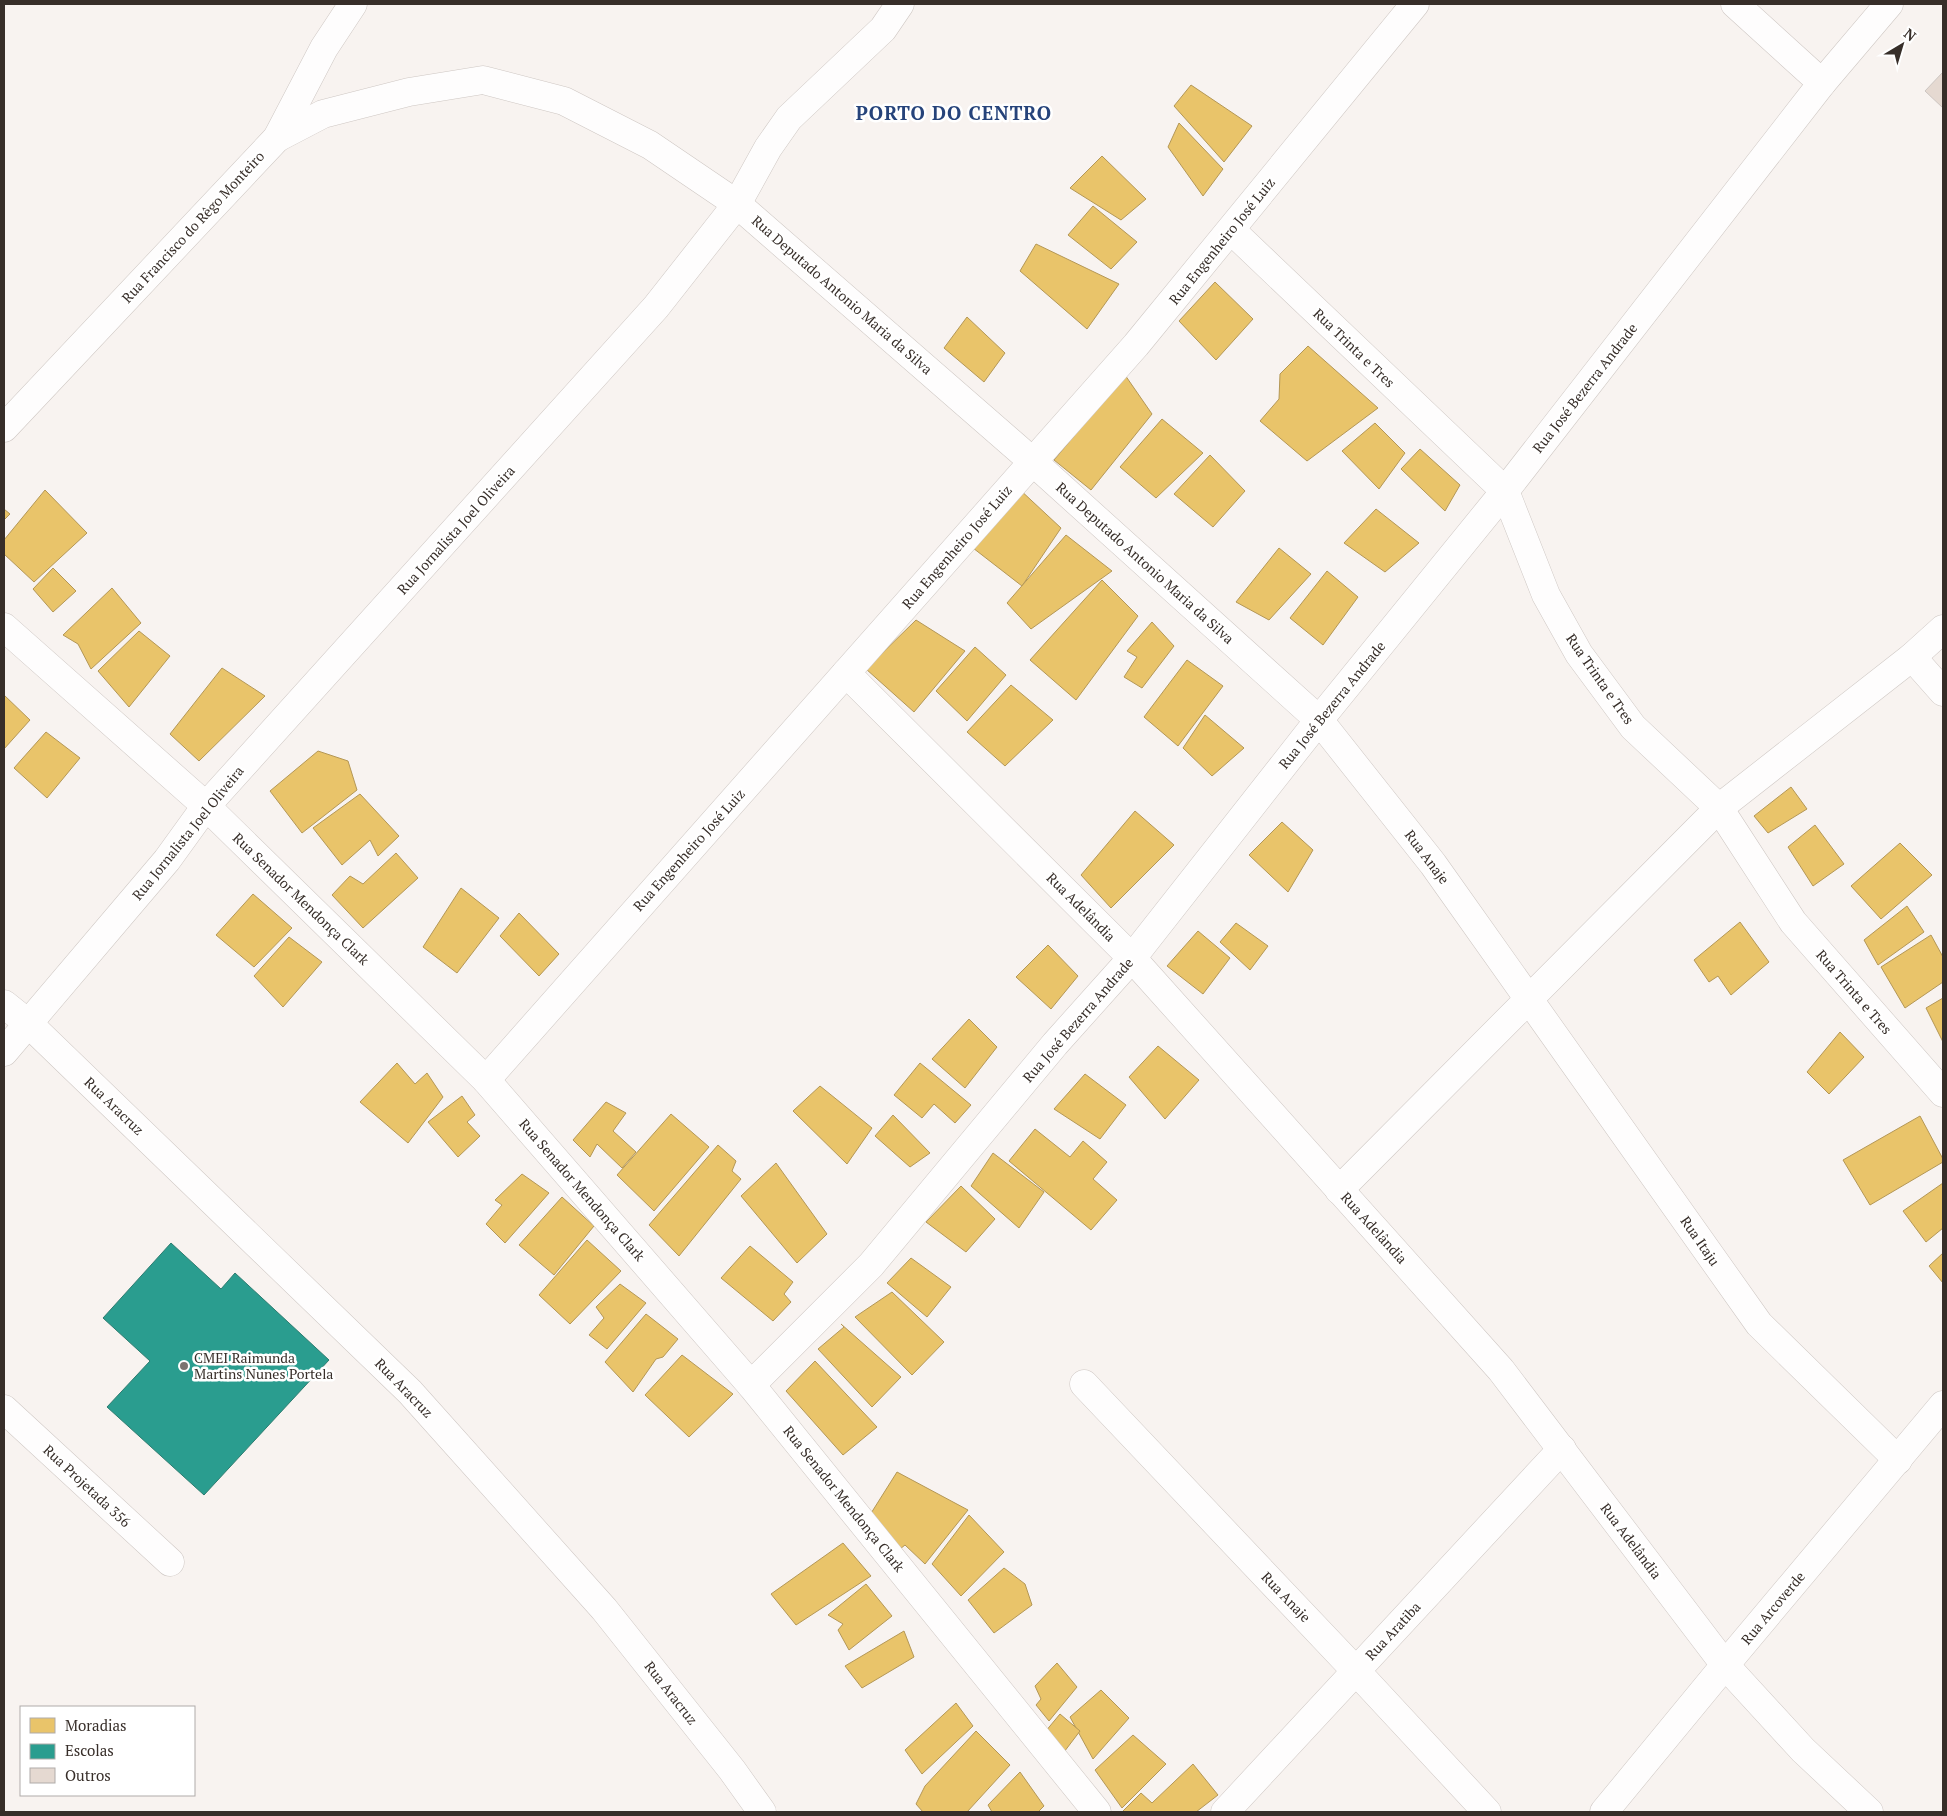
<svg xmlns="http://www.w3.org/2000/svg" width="1947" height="1816" viewBox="0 0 1947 1816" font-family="'PT Serif',serif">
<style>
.homes{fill:#e9c46a;stroke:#b49756}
.schools{fill:#2a9d8f;stroke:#2e7c70}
.building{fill:#e5d9d1;stroke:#cdc6c2}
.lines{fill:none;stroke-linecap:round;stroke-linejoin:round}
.minor-casing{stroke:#cec7c3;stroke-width:29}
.minor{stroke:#fefdfd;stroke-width:28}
.poi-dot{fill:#7b736f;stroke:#fff;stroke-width:2}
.labels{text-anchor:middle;stroke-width:5;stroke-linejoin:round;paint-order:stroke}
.street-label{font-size:14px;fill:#372e29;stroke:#fff}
.poi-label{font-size:14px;fill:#372e29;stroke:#fff;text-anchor:start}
.district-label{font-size:19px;font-weight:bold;letter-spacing:1px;fill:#26437a;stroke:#fff}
</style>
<rect width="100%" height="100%" fill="#f8f3f0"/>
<!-- homes -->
<g class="homes">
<path d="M1191,85L1252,126L1224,162L1174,106Z"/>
<path d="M1179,123L1223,169L1203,196L1168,147Z"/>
<path d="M1102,156L1146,199L1121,220L1070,188Z"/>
<path d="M1093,206L1137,242L1111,269L1068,235Z"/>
<path d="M1036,244L1119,284L1087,329L1020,271Z"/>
<path d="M1215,282L1253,319L1216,360L1179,321Z"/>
<path d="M967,317L1005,353L984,382L944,348Z"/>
<path d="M1308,346L1378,408L1307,461L1260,421L1279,399L1280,374Z"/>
<path d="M1125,375L1152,414L1091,490L1054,460Z"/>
<path d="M1162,419L1203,453L1156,498L1120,467Z"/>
<path d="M1375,423L1405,453L1379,489L1342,451Z"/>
<path d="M1420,449L1460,485L1445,511L1401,469Z"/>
<path d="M1210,455L1245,491L1213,527L1174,494Z"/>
<path d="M1017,487L1061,528L1022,586L973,548Z"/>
<path d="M45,490L87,533L34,582L4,554V540Z"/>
<path d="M4,509L10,514L4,520Z"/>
<path d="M1376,509L1419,543L1385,572L1344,543Z"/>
<path d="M1066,535L1112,571L1031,629L1007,603Z"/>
<path d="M1279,548L1311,574L1269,620L1236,602Z"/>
<path d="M53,568L76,591L53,612L33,589Z"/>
<path d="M1327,571L1358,597L1323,645L1290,618Z"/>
<path d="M1102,580L1138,616L1076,700L1030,660Z"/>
<path d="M112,588L141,623L91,669L78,644L63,635Z"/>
<path d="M916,620L965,651L914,712L866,669Z"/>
<path d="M1152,622L1174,646L1142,688L1124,677L1137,657L1127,651Z"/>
<path d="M139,631L170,656L129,707L98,671Z"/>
<path d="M975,647L1006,675L967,721L936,691Z"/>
<path d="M1187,660L1223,686L1178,746L1144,717Z"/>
<path d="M222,668L265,696L199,761L170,734Z"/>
<path d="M1011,685L1053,720L1005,766L967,732Z"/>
<path d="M4,695L30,720L4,749Z"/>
<path d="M1205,715L1244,748L1212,776L1183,748Z"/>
<path d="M46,732L80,758L47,798L14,768Z"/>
<path d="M318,751L348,761L357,790L302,833L270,791Z"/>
<path d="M1791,787L1807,809L1768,833L1754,816Z"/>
<path d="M360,794L399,836L378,856L370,840L342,865L313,828Z"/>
<path d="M1135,811L1174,845L1111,908L1081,875Z"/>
<path d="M1282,822L1313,850L1288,892L1249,855Z"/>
<path d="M1815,825L1844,864L1813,886L1788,847Z"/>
<path d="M1900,843L1932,875L1881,919L1851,886Z"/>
<path d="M396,853L418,878L363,928L332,895L350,876L363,884Z"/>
<path d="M461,888L499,918L457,973L423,947Z"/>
<path d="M253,894L292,928L254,967L216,935Z"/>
<path d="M1907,906L1924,932L1878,965L1864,940Z"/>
<path d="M519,913L559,954L539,976L500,936Z"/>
<path d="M1740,922L1769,962L1731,995L1718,976L1709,982L1694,960Z"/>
<path d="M1236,923L1268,946L1250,970L1220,942Z"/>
<path d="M1198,931L1230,958L1203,994L1167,966Z"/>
<path d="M1931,935L1943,957V982L1905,1008L1881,967Z"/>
<path d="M289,937L322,962L283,1007L254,976Z"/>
<path d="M1048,945L1078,976L1051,1009L1016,977Z"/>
<path d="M1943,998V1042L1926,1008Z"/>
<path d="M969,1019L997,1047L965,1088L932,1059Z"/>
<path d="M1840,1032L1864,1057L1829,1094L1807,1072Z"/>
<path d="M1158,1046L1199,1080L1165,1119L1129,1077Z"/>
<path d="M397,1063L415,1084L427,1073L443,1097L408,1143L360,1102Z"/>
<path d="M920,1063L971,1105L955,1123L934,1104L922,1118L894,1095Z"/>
<path d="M1085,1074L1126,1105L1100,1139L1054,1109Z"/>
<path d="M820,1086L872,1128L847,1164L793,1111Z"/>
<path d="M462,1096L475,1115L467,1122L480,1136L458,1157L428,1122Z"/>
<path d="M606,1102L626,1113L613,1131L636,1152L622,1168L597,1144L590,1157L573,1140Z"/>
<path d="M671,1114L709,1147L654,1211L617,1175Z"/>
<path d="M893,1115L930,1153L910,1167L875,1136Z"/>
<path d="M1920,1116L1943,1159V1162L1870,1205L1843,1160Z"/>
<path d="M1035,1129L1070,1157L1083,1141L1107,1162L1093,1179L1117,1200L1091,1230L1009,1161Z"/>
<path d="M718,1145L736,1161L732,1171L741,1179L679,1256L649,1225Z"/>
<path d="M993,1153L1044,1192L1019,1228L971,1186Z"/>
<path d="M776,1163L827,1234L797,1263L741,1196Z"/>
<path d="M522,1174L549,1193L505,1243L486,1224L502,1205L495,1200Z"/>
<path d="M1943,1183V1228L1926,1242L1903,1211Z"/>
<path d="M961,1186L995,1219L966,1252L926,1222Z"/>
<path d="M562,1197L594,1226L554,1275L519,1245Z"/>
<path d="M587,1240L621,1271L570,1324L539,1295Z"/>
<path d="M750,1246L793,1282L784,1294L791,1302L773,1321L721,1278Z"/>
<path d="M1943,1253V1283L1929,1266Z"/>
<path d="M911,1258L951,1287L927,1317L887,1283Z"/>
<path d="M620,1284L646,1303L607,1349L589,1335L604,1318L596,1307Z"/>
<path d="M892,1292L944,1342L912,1375L855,1317Z"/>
<path d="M646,1314L678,1339L663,1357L656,1359L633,1392L605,1362Z"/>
<path d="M841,1324L901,1377L872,1407L818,1349L844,1327Z"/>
<path d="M682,1355L733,1394L689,1437L645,1395Z"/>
<path d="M815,1361L877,1427L843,1455L786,1391Z"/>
<path d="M897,1472L968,1510L925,1564L905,1545L900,1549L868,1518Z"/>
<path d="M969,1515L1004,1552L961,1596L932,1564Z"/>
<path d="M843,1543L871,1576L796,1625L771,1594Z"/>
<path d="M1004,1568L1025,1584L1032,1605L994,1633L968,1600Z"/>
<path d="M866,1584L892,1616L849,1650L838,1630L843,1624L828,1615Z"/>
<path d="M904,1631L914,1657L862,1688L845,1666Z"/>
<path d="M1057,1663L1077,1687L1049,1721L1036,1705L1041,1699L1035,1686Z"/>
<path d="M1101,1690L1129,1718L1093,1759L1070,1717Z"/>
<path d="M956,1703L973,1726L922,1774L905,1750Z"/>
<path d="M1060,1714L1080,1731L1061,1756L1045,1732Z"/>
<path d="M976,1731L1010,1765L967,1812H923L916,1804L925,1786Z"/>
<path d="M1133,1735L1166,1764L1122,1808L1095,1770Z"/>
<path d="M1193,1764L1218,1795L1196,1812H1122L1141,1793L1152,1803Z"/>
<path d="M1020,1772L1044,1806L1038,1812H992L988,1805Z"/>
</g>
<!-- schools -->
<path class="schools" d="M171,1243L221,1289L235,1273L329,1360L204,1495L107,1407L150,1361L103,1318Z"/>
<!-- building -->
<path class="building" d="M1943,72V108L1925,91Z"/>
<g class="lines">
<!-- minor casing -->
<g class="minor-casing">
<g id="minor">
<path d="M1735,4L1822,83"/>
<path d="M277,138L323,114L409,92L483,80L564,101L650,145L737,204L1032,461L1319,720L1433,864L1759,1324L1898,1460"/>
<path d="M1231,230L1505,491L1546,595L1579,654L1633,727L1719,808L1793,922L1943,1093"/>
<path d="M4,428L277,138L324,48L353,4"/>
<path d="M4,627L206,806L486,1080L751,1385L1097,1812"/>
<path d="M1912,657L1943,692"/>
<path d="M846,673L1132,958L1501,1370L1725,1665L1803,1750L1869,1812"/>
<path d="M4,1004L29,1024L410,1392L604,1609L732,1770L762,1812"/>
<path d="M4,1052L167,860L206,806L656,307L737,204L768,148L789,118L883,29L900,4"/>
<path d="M486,1080L1136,345L1415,4"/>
<path d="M1339,1190L1719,808L1912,657L1943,629"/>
<path d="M1084,1384L1356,1671L1487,1812"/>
<path d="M751,1385L871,1265L1055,1044L1132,958L1319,720L1505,491L1822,83L1889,4"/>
<path d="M4,1409L170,1562"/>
<path d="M1225,1812L1562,1449"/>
<path d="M1604,1812L1725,1665L1943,1405"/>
</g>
</g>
<!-- minor -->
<use href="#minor" class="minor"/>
</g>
<!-- markers -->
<circle class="poi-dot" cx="184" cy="1366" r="5"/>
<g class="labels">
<!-- street labels -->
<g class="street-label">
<text transform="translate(193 227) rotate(-47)" y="5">Rua Francisco do Rêgo Monteiro</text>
<text transform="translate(1222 241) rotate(-51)" y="5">Rua Engenheiro José Luiz</text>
<text transform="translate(842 295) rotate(41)" y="5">Rua Deputado Antonio Maria da Silva</text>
<text transform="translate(1354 348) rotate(44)" y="5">Rua Trinta e Tres</text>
<text transform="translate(1585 388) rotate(-52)" y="5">Rua José Bezerra Andrade</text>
<text transform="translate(456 530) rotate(-48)" y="5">Rua Jornalista Joel Oliveira</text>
<text transform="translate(957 547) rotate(-49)" y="5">Rua Engenheiro José Luiz</text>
<text transform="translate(1145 563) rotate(42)" y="5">Rua Deputado Antonio Maria da Silva</text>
<text transform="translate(1600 679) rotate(55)" y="5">Rua Trinta e Tres</text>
<text transform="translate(1332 705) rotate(-51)" y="5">Rua José Bezerra Andrade</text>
<text transform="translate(188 833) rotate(-51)" y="5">Rua Jornalista Joel Oliveira</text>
<text transform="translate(689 850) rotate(-48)" y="5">Rua Engenheiro José Luiz</text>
<text transform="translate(1427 857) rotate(53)" y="5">Rua Anaje</text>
<text transform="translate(301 899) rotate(44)" y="5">Rua Senador Mendonça Clark</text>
<text transform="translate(1081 907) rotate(45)" y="5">Rua Adelândia</text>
<text transform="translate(1854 992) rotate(49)" y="5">Rua Trinta e Tres</text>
<text transform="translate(1078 1020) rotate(-49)" y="5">Rua José Bezerra Andrade</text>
<text transform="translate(114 1106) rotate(44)" y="5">Rua Aracruz</text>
<text transform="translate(582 1190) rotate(49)" y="5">Rua Senador Mendonça Clark</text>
<text transform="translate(1374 1228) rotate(48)" y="5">Rua Adelândia</text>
<text transform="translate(1700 1241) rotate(55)" y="5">Rua Itaju</text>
<text transform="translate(404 1388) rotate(46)" y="5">Rua Aracruz</text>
<text transform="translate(87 1486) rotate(43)" y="5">Rua Projetada 356</text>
<text transform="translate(844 1499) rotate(51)" y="5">Rua Senador Mendonça Clark</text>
<text transform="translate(1631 1541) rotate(53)" y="5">Rua Adelândia</text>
<text transform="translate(1286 1597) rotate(46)" y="5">Rua Anaje</text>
<text transform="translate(1773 1608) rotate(-50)" y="5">Rua Arcoverde</text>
<text transform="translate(1393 1631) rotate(-47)" y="5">Rua Aratiba</text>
<text transform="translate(671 1693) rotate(52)" y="5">Rua Aracruz</text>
</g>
<!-- poi labels -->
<g class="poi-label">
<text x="194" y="1363">CMEI Raimunda<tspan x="194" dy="16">Martins Nunes Portela</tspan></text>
</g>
<!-- district labels -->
<g class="district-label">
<text x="954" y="120">PORTO DO CENTRO</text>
</g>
</g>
<!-- border -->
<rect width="1947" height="1816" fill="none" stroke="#372e29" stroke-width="10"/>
<!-- legend -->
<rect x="20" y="1706" width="175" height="90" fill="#ffffff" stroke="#afaba9"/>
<rect x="30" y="1718" width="25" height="15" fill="#e9c46a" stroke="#afaba9"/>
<text x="65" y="1731" font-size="15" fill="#372e29">Moradias</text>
<rect x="30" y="1744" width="25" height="15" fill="#2a9d8f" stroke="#afaba9"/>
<text x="65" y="1756" font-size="15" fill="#372e29">Escolas</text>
<rect x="30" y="1768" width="25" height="15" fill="#e5d9d1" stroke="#afaba9"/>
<text x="65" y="1781" font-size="15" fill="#372e29">Outros</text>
<!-- north arrow -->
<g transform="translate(1902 45) rotate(38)" stroke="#ffffff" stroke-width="4" paint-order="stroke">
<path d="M0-4L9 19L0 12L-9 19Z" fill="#372e29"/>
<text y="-8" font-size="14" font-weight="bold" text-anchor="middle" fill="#372e29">N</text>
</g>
</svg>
